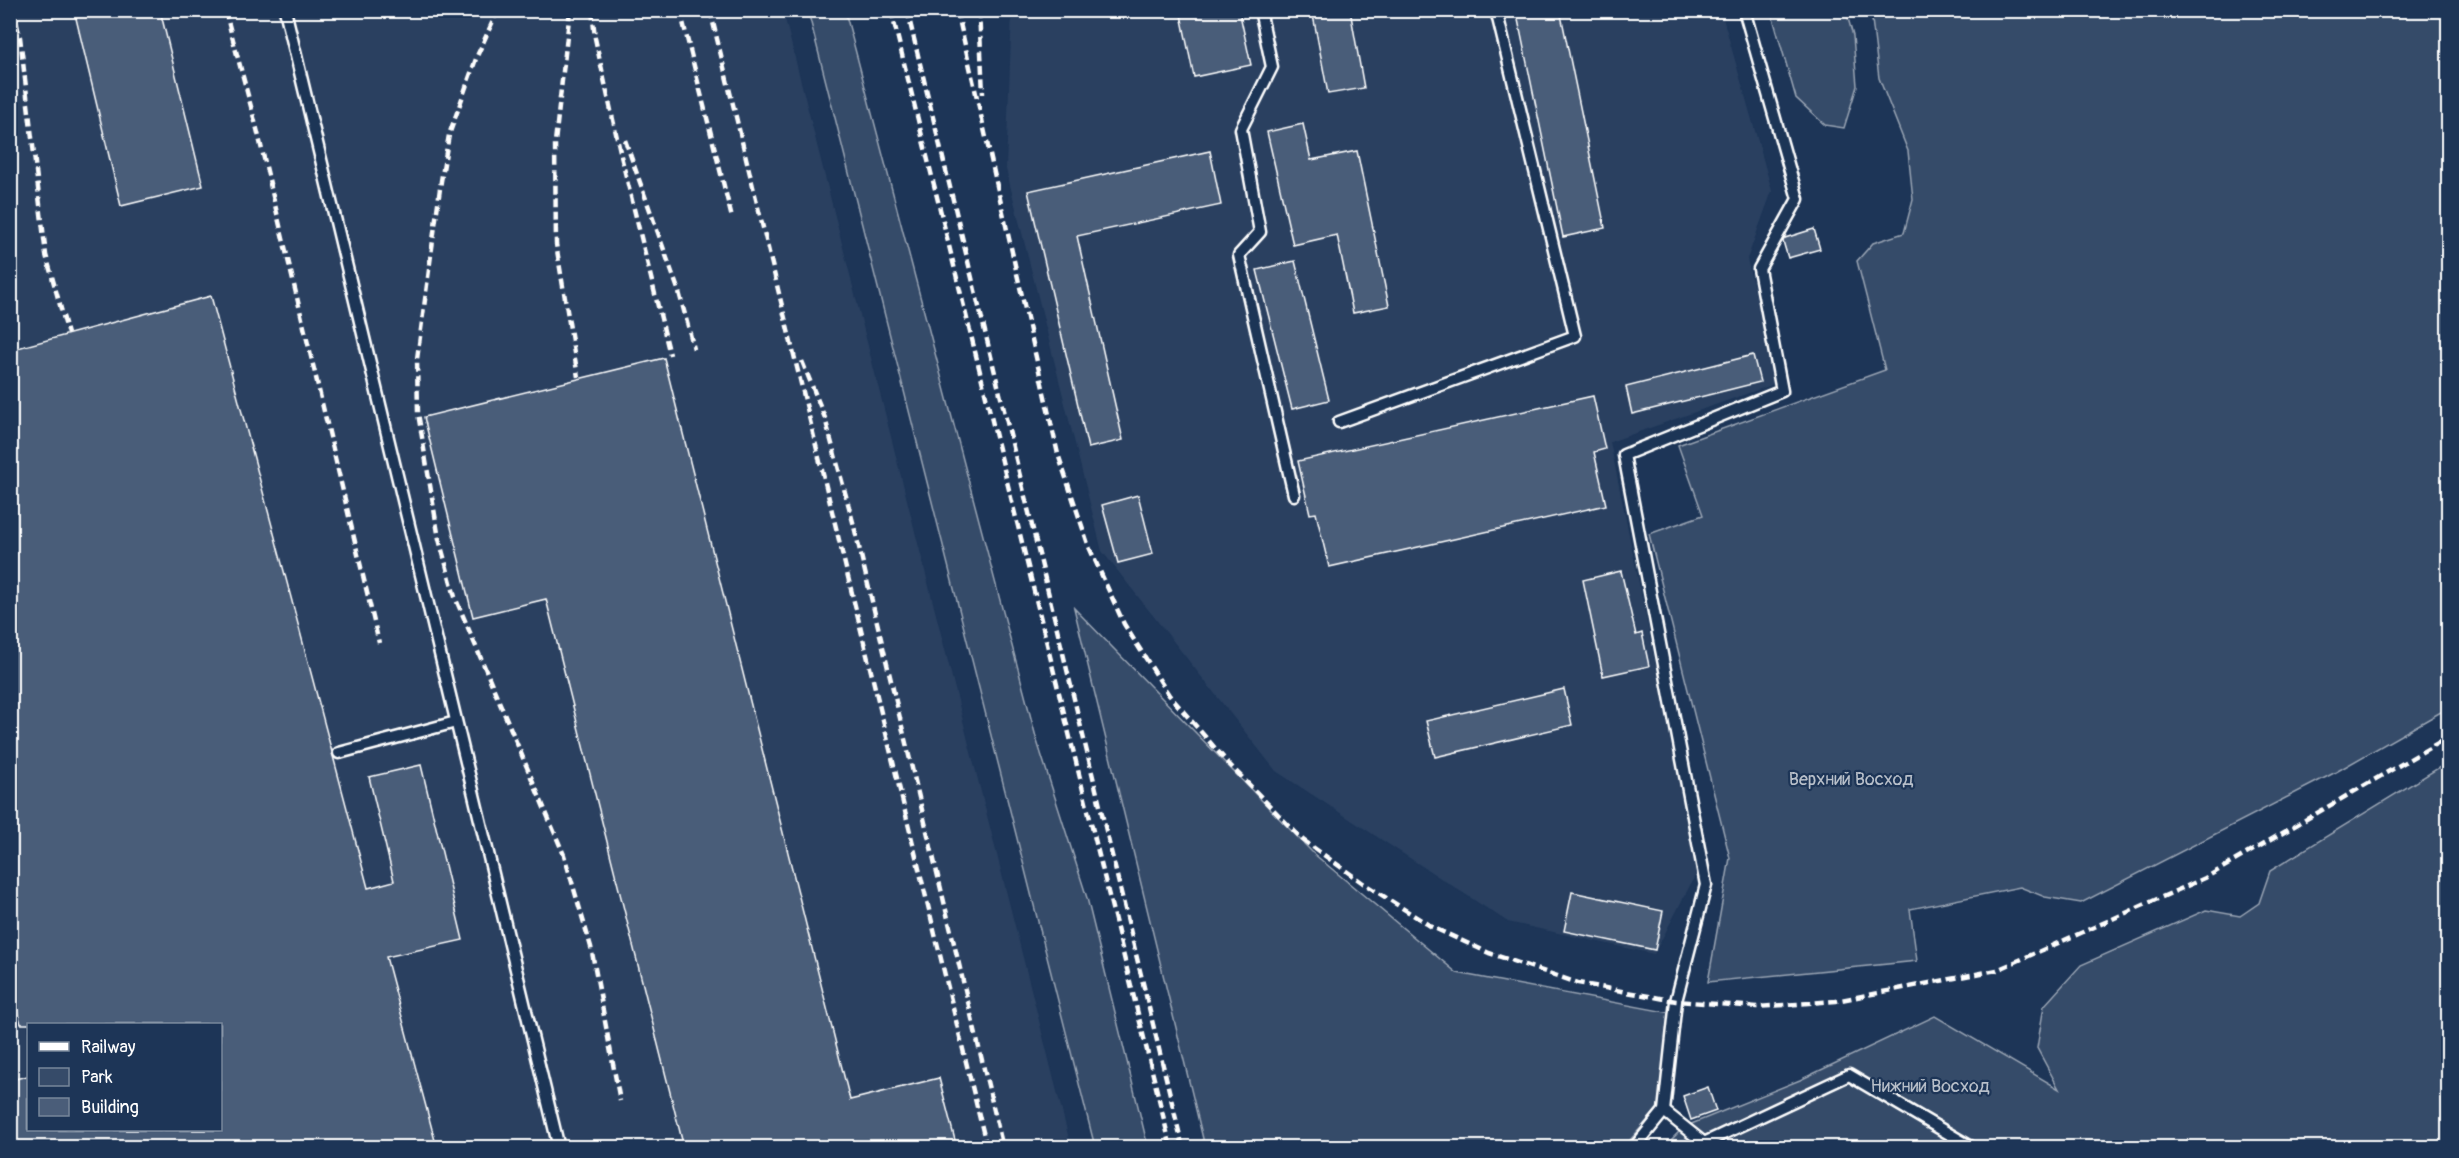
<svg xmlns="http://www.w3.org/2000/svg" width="2459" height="1158" viewBox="0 0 2459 1158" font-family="Pangolin,sans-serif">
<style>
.built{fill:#2a4161;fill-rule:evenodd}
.green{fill:#364b69;stroke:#9aa5b4;stroke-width:1.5}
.building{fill:#4a5d79;stroke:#fff;stroke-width:1.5}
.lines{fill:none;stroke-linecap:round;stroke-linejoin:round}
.service-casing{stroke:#fff;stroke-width:15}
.service{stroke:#1d3557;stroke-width:10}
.rail{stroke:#fff;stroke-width:4.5;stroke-dasharray:9 4.5;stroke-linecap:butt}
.labels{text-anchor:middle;stroke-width:4.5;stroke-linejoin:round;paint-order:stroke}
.park-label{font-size:18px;fill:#b9c0ca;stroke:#1d3557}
</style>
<rect width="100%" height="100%" fill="#1d3557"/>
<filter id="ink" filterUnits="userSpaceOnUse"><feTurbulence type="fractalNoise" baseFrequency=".0167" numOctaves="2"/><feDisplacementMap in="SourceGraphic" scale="12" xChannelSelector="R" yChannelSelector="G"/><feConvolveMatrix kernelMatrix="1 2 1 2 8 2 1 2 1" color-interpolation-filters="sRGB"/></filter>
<g filter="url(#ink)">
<!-- built -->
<g class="built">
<path d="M10,11H783L1071,1147H11ZM28,1024H220V1130H28Z"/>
<path d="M1012,11H1721L1772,191L1747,259L1777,383L1610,442L1698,870L1654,954L1508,922L1276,771L1102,551L1006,169Z"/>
</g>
<!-- green -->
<g class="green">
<path d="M808,11H845L1037,741L1087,898L1148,1147H1095Z"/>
<path d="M1771,11H1846L1853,36L1857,86L1844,128L1825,125L1796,98Z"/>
<path d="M1871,11H2448V708L2336,772L2081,903L2045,897L2020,887L1910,909L1917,961L1708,982L1730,858L1649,534L1703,515L1678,445L1885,370L1857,261L1873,243L1904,233L1913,199L1908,151L1879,78Z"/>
<path d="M1074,608L1314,854L1457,973L1671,1013L1659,1107L1624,1147H1205Z"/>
<path d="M2448,762V1147L1663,1148L1684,1127L1800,1080L1935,1016L2059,1089L2037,1048L2044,1006L2081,965L2206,910L2240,916L2259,903L2270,871Z"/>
</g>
<!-- building -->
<g class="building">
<path d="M74,10H160L203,186L121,206Z"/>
<path d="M1180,10H1239L1251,65L1194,77Z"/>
<path d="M1312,10H1350L1364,88L1328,94Z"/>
<path d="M1516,10H1560L1605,228L1563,237Z"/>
<path d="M1303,124L1311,160L1357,151L1389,306L1353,313L1337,235L1293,245L1267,132Z"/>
<path d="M1210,151L1221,205L1077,236L1123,440L1088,448L1028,191Z"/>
<path d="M1814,229L1820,249L1788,258L1783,241L1785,238Z"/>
<path d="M1295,261L1329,400L1292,409L1257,270Z"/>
<path d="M211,296L368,888L394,881L369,777L421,765L463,940L386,957L437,1148H10V1080L28,1076V1130H220V1024H21L10,987V350Z"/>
<path d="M1753,355L1760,382L1632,414L1626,387Z"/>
<path d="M664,358L850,1100L939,1078L957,1148H684L546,599L473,617L424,417Z"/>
<path d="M1593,396L1605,449L1594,452L1606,505L1329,567L1316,513L1310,514L1298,461Z"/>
<path d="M1138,495L1153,554L1118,563L1102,505Z"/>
<path d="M1621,571L1636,635L1642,633L1649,666L1603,676L1583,580Z"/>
<path d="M1564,689L1572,725L1435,757L1426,721Z"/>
<path d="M1572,892L1663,911L1655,950L1564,931Z"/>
<path d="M1708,1087L1716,1111L1691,1120L1683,1096Z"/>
</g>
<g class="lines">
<!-- service casing -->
<g class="service-casing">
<g id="service">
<path d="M285,10L559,1148"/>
<path d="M1260,10L1272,67L1241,129L1260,232L1239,255L1294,495"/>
<path d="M1339,422L1575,336L1496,10"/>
<path d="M339,753L456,722"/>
<path d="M1664,1111L1704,1143L1849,1075L1973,1148"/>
<path d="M1634,1148L1664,1111L1676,1001L1706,885L1624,455L1782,391L1759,269L1798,199L1744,10"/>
</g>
</g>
<!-- service -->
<use href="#service" class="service"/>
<!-- rail -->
<g class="rail">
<path d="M13,10L20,37L46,255L68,334"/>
<path d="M225,10L257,129L379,643"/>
<path d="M498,10L477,56L449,135L441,181L417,359L418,413L439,539L455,597L564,855L591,947L620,1101"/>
<path d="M570,10L555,142L556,244L578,377"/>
<path d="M592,10L595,38L621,156L670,355"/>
<path d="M680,10L732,218"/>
<path d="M710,10L987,1148"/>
<path d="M891,10L1171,1148"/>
<path d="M907,10L1183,1148"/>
<path d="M957,10L1058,454L1089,547L1124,624L1169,695L1228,763L1303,840L1363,883L1432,927L1489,953L1578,983L1676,1001L1757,1007L1836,1001L1997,970L2205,878L2448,737"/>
<path d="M979,10L983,94"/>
<path d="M625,140L679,292L694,349"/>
<path d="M802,361L825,418L853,522L1003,1148"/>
</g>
</g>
</g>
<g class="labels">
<!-- park labels -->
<g class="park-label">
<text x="1851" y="785">Верхний Восход</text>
<text x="1930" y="1092">Нижний Восход</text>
</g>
</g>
<!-- margin -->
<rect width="2459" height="1158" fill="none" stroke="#1d3557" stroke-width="36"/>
<rect x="18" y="18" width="2423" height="1122" fill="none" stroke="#fff" stroke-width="2" filter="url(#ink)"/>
<!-- legend -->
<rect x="27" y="1023" width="195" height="108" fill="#1d3557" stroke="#77869a" stroke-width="1.5"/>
<rect x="39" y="1042" width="30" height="9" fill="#ffffff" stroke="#77869a" stroke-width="1.5"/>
<text x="81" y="1053" font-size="18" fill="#ffffff">Railway</text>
<rect x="39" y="1068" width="30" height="18" fill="#364b69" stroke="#77869a" stroke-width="1.5"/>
<text x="81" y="1083" font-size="18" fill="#ffffff">Park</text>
<rect x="39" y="1098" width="30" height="18" fill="#4a5d79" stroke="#77869a" stroke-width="1.5"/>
<text x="81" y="1113" font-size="18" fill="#ffffff">Building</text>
</svg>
